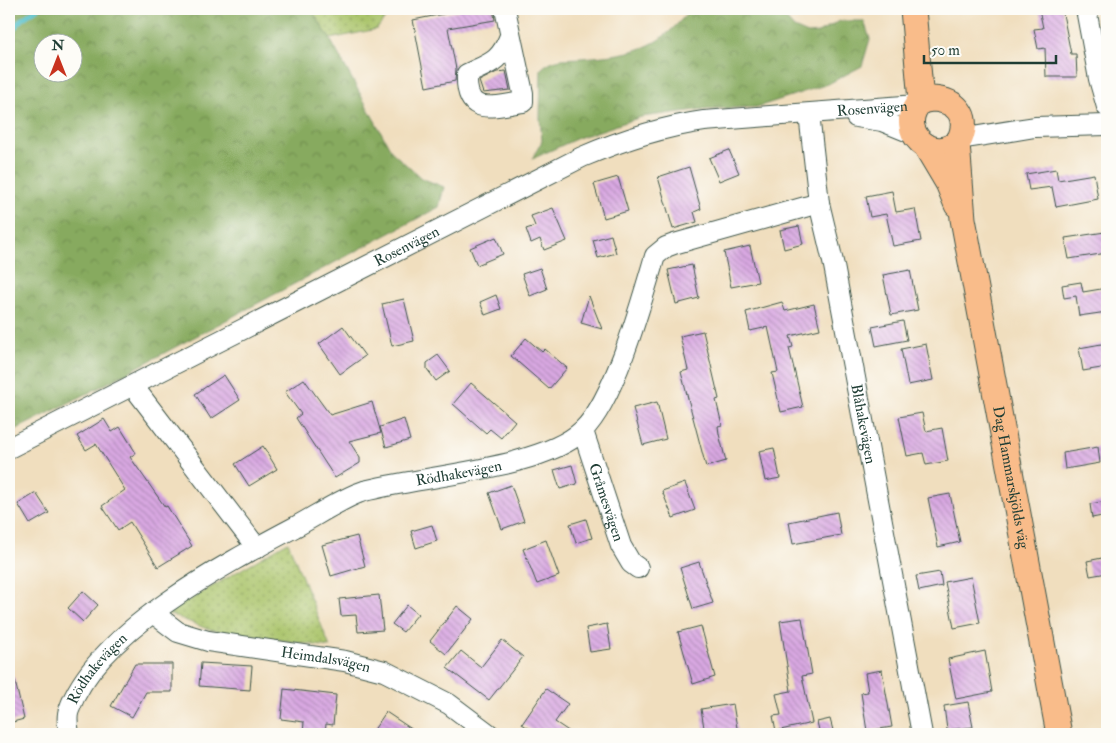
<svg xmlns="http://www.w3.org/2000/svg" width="1116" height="743" viewBox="0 0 1116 743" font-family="'IM FELL Double Pica',serif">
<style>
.grass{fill:url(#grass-dots);stroke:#64804f}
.forest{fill:url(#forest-crowns);stroke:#537449;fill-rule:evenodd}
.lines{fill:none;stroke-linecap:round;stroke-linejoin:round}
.stream{stroke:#53c0cc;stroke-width:5}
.building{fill:url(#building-back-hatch)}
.minor-casing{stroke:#3e5549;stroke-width:22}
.major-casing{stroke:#3e5549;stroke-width:27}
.minor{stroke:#fff;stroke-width:20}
.major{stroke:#f9bc8a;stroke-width:25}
.labels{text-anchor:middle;stroke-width:5;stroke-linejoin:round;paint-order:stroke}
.street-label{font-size:15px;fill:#1f3d34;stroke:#fdfcf7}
</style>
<defs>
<pattern id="grass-dots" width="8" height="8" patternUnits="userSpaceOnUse" patternTransform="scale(1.25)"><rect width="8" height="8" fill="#aac46a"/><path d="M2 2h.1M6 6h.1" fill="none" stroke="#8aa058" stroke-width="1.8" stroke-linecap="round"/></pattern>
<pattern id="forest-crowns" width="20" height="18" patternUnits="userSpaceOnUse" patternTransform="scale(1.25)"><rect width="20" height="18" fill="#87aa5e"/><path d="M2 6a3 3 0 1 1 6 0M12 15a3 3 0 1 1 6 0" fill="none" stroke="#6e8c4e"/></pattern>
<pattern id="building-back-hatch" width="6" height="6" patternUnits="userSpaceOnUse" patternTransform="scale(1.25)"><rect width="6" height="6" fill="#d9a8e2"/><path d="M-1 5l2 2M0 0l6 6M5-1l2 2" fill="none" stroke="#af8ab8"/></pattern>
</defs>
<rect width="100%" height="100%" fill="#fdfcf7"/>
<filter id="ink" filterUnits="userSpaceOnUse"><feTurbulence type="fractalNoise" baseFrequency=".02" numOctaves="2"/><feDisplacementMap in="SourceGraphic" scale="10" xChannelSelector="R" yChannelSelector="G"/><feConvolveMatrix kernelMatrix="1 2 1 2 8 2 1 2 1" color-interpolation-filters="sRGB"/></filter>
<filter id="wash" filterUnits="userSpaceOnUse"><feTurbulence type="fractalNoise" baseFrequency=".0096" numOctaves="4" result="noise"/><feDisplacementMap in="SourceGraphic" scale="20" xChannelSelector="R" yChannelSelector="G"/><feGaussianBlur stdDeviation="1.12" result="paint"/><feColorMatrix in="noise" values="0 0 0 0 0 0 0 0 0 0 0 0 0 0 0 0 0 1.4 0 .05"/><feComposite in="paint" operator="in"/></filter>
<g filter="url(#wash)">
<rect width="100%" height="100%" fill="#f0debe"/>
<!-- grass -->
<g class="grass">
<path d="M311,9H392L377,29L330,39Z"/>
<path d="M288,542L330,647L210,630L167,613Z"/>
</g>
<!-- forest -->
<g class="forest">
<path d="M9,9H311L330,39L392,152L421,178L444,187L439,207L102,386L9,433ZM42,42H72V72H42Z"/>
<path d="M690,9H777L794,28L808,34L818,33L840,21H864L870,39L862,66L828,84L757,107L704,109L641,117L578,138L532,159L542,141L540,118L541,69C554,57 564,59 581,58C631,54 659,51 690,9Z"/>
</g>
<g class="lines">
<!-- stream -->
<path class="stream" d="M9,34L22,19L37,9"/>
</g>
<g id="blocks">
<!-- building -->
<g class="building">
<path d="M458,9H493L495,20L448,28L456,69L455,81L426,87L413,20L458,11Z"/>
<path d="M1039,9H1062L1071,54H1076L1077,77H1046L1045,48L1038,49L1034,29L1043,28Z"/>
<path d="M506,71L510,90L483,93L479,81L497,72Z"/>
<path d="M729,150L739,173L719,181L709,158Z"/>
<path d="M689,167L701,209L694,212L697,222L673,229L658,177Z"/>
<path d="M1056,169L1058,180L1094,174L1098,199L1056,207L1052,187L1029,190L1026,174Z"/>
<path d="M618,177L628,211L604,218L594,184Z"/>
<path d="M892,191L896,212L915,209L921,241L893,246L886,214L870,217L866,196Z"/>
<path d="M553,208L567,241L544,250L540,239L531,243L526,229L535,226L531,216Z"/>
<path d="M799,226L803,244L784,249L780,230Z"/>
<path d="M1105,232L1107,253L1069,259L1065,238Z"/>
<path d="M611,235L616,253L598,258L593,240Z"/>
<path d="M496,237L503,254L477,265L470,248Z"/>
<path d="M750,246L758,282L731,287L724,252Z"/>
<path d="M692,265L699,298L676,304L668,270Z"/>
<path d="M540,268L547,289L530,296L522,274Z"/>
<path d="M910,270L918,310L891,315L883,275Z"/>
<path d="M1081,282L1083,292L1107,288V312L1079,316L1076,296L1064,298L1062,285Z"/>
<path d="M496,295L501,309L485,315L480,302Z"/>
<path d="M589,296L602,329L581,323Z"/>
<path d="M404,299L414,341L392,346L382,304Z"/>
<path d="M782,302L785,311L814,304L820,329L790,336L793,347L789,348L803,407L781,412L772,373L778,372L768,327L750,331L746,312Z"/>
<path d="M903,321L907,340L876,346L872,327Z"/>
<path d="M343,326L365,356L340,374L319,344Z"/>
<path d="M703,331L719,399L716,400L722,425L718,426L719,434L726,461L706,467L681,372L688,370L680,336Z"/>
<path d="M526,338L542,352L545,349L567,368L549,389L511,356Z"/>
<path d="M1107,343V367L1083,371L1079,348Z"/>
<path d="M926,344L933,380L908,385L901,349Z"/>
<path d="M438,355L450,371L436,381L427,369V363Z"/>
<path d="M224,375L240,400L211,419L195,394Z"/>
<path d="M304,379L330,415L372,402L381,433L349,441L360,458V463L335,478L296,418L301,414L285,392Z"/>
<path d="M471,383L515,421L501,438L490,429L486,433L453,404Z"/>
<path d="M657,402L666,439L643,445L633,408Z"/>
<path d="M922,413L926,431L942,428L948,461L926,465L923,453L907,456L899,417Z"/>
<path d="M104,419L112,432L120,427L136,453L130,457L165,507L167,506L192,546L158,567L130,522L118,530L102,506L125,490L96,444L86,450L77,436Z"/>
<path d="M404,419L410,440L386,447L380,427Z"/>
<path d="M263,446L277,469L249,486L235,464Z"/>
<path d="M1098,447L1100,463L1065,469L1063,453Z"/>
<path d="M774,448L780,478L765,481L759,451Z"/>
<path d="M572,465L577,484L560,489L554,470Z"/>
<path d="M685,483L695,510L673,518L662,491Z"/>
<path d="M511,485L524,521L502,529L489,493Z"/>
<path d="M36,493L49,513L30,524L18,504Z"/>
<path d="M950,494L960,542L938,547L928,498Z"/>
<path d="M1107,501V515L1092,518L1090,504Z"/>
<path d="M837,512L841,535L793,544L789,522Z"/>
<path d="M586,519L592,538L576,543L570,524Z"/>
<path d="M432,525L437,541L416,548L411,531Z"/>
<path d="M357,536L365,566L331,576L322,545Z"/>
<path d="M546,540L559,576L537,584L523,549Z"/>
<path d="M1107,557V573L1090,576L1087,561Z"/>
<path d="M699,562L713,603L693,609L680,568Z"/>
<path d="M940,572L942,586L919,591L916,576Z"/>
<path d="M971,577L980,623L954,628L945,582Z"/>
<path d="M83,591L98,605L83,622L68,608Z"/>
<path d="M379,595L383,630L358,632L356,615L341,616L339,599Z"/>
<path d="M407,605L418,614L403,632L392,624Z"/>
<path d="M457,606L473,619L446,654L430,641Z"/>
<path d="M802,618L812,674L802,676L812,723L776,731L773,716L781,715L776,694L791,691L780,621Z"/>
<path d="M607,624L611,649L590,652L586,628Z"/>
<path d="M701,626L715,677L693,684L678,632Z"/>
<path d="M502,640L523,657L489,700L447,668L461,651L481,667Z"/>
<path d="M985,651L992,692L956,699L948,659Z"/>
<path d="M201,663L252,666L250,690L199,686Z"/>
<path d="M135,664H172V692H146L132,717L111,706Z"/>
<path d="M882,670L892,727L867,731L861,693L868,692L865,673Z"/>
<path d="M14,677L24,719L9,723V678Z"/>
<path d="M284,689L336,695L333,725L326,724L325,734H303L304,722L281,719Z"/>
<path d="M546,689L568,704L555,722L573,734H538L522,724Z"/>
<path d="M968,702L973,727L947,730L944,706Z"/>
<path d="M733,704L738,734H705L701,709Z"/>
<path d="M386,712L419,734H371Z"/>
<path d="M830,719L834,734H820L817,722Z"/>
</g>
</g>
</g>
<g filter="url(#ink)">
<use href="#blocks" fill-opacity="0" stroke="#3e5549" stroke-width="1"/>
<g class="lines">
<!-- minor casing -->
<g class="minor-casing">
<g id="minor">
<path d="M505,9L523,93V102C492,106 465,118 467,74C490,63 500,62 510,36"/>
<path d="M1086,9L1099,79L1107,107"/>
<path id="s1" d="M809,114L819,203L834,266L922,734"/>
<path d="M856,117L882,121L914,134"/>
<path d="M960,139L1035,127L1107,125"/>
<path d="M133,386L257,548"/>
<path id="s2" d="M583,431L621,546L631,563L638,568"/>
<path id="s3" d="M9,448L582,157C622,140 661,127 704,121L917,105"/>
<path id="s4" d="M153,613L178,632L208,641L345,661L384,671L449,704L489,734"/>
<path id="s5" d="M69,734C68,727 66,717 69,710C96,632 225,564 295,527C314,517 344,497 364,491C420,476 543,469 583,430C615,399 642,300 655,256L666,247L674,244L819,203"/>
</g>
</g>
<!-- major casing -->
<g class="major-casing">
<g id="major">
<path d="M913,9L921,101"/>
<path d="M932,99C956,100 970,115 960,139C936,169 892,129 921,101Z"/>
<path id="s6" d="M957,143L963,219L1059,734"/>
<path d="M926,146L948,183L957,205"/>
</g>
</g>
<!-- minor -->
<use href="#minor" class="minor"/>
<!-- major -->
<use href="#major" class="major"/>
</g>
</g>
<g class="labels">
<!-- street labels -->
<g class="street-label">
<text dy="5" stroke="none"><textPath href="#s3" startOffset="939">Rosenvägen</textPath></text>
<text dy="5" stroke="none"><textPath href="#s3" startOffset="446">Rosenvägen</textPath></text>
<text dy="5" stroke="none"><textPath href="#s1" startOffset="315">Blåhakevägen</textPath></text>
<text dy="5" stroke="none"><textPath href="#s5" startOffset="495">Rödhakevägen</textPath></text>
<text dy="5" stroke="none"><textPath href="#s6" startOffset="339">Dag Hammarskjölds väg</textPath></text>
<text dy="5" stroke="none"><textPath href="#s2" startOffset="75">Gråmesvägen</textPath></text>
<text dy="5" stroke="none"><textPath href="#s4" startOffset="182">Heimdalsvägen</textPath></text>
<text dy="5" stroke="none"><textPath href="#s5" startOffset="75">Rödhakevägen</textPath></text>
</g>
</g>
<!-- margin -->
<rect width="1116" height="743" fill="none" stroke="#fdfcf7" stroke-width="30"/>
<!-- north arrow -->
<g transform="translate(58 58)"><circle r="24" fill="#fdfcf7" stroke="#a4b0a9"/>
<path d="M0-4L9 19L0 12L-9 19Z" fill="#c8321e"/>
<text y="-8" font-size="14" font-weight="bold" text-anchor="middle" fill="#1f3d34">N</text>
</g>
<!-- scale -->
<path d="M924 55v8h132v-8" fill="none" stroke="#1f3d34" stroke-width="2.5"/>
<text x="931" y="55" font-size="15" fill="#1f3d34" stroke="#fdfcf7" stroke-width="4" paint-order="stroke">50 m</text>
</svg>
